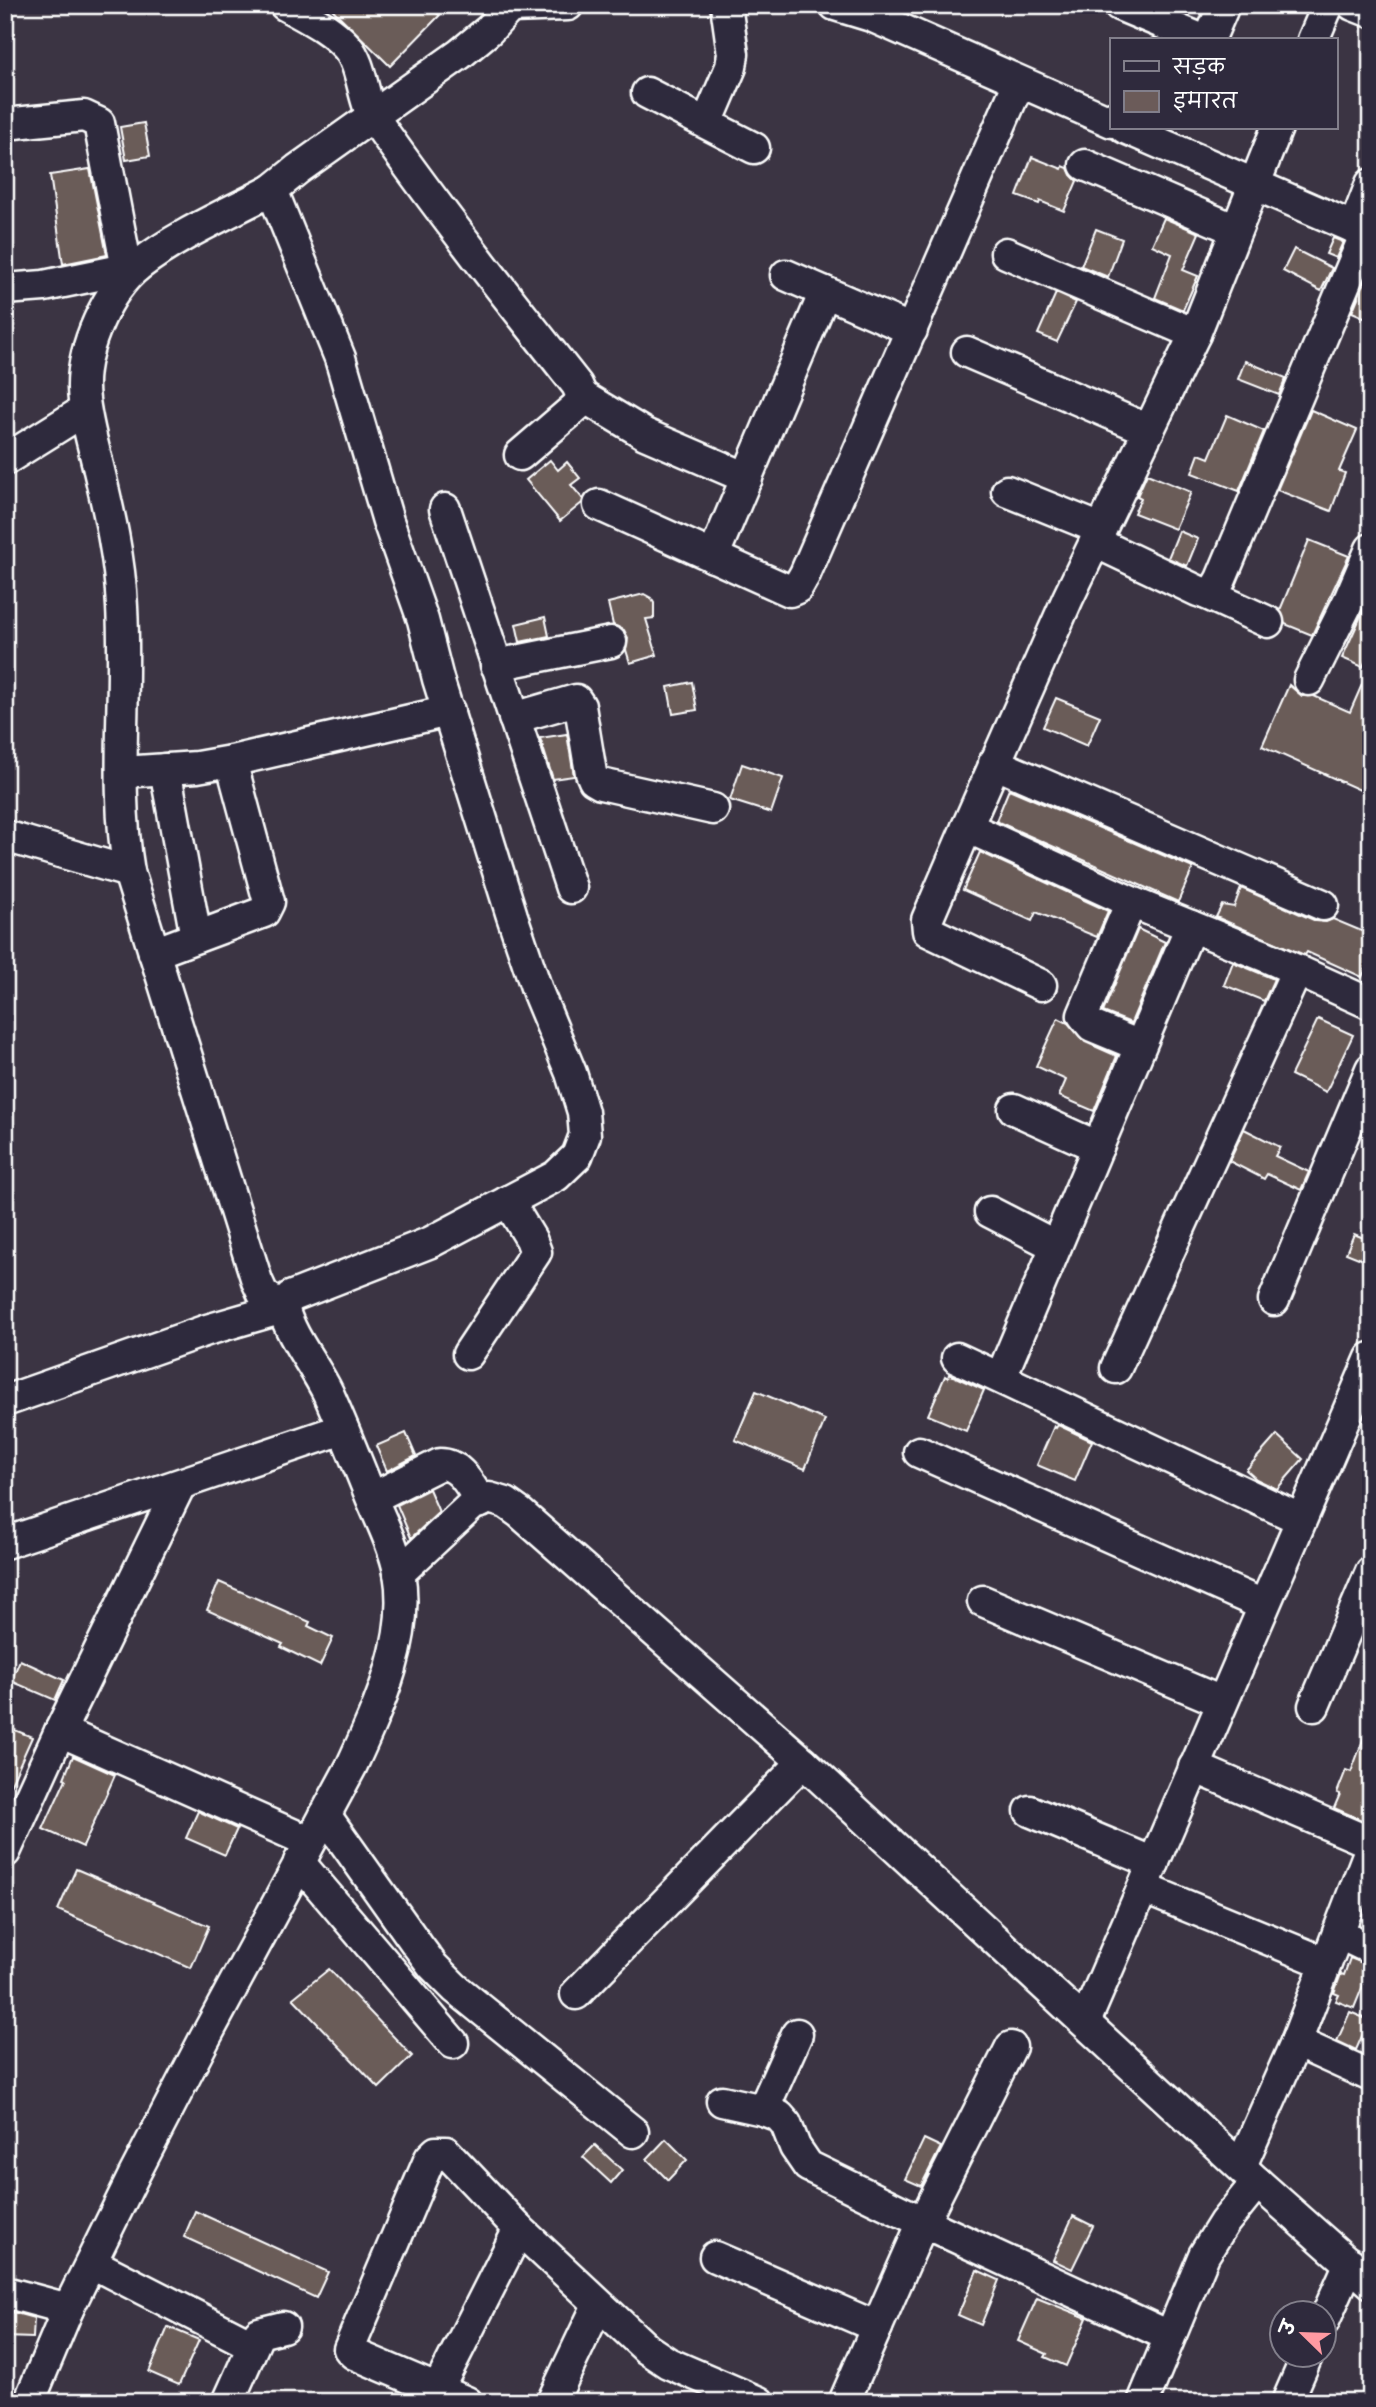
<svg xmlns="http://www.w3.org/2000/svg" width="1376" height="2407" viewBox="0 0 1376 2407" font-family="'Indie Flower','Playpen Sans Deva',sans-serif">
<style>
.building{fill:#6b5b59;stroke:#fff;stroke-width:2}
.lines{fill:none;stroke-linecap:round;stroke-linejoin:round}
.minor-casing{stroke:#fff;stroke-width:35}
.minor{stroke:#2f2a3d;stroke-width:30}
</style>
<rect width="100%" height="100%" fill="#3b3443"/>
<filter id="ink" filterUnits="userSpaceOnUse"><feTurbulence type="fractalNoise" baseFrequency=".0143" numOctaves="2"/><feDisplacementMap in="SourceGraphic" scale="14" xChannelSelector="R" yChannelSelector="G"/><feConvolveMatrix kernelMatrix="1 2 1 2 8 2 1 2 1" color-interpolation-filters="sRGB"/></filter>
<g filter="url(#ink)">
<!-- building -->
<g class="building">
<path d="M328,5H421L440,15L390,66Z"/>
<path d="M144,123L150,156L126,160L120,127Z"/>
<path d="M1032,157L1062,169L1063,166L1068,168L1071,175L1077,181L1064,211L1040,201L1039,204L1017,196Z"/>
<path d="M90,169L107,255L63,264L50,175Z"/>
<path d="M1164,218L1199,233L1183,270L1198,276L1183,310L1155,298L1172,254L1152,245Z"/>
<path d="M1096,229L1122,239L1108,277L1081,266Z"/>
<path d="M1333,238L1343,242L1336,258L1326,254Z"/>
<path d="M1294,249L1332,268L1321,291L1283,271Z"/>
<path d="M1371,267V320L1352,312Z"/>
<path d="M1056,293L1076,302L1057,342L1038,334Z"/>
<path d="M1245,361L1286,378L1279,395L1238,379Z"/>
<path d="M1311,410L1357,430L1339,471L1345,473L1331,511L1277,490Z"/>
<path d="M1227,415L1264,431L1239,491L1192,473L1199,454L1209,458Z"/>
<path d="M550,460L558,470L567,462L580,478L571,485L583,499L582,503L560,521L526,480Z"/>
<path d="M1147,474L1191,492L1175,529L1134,513L1141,498L1137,496Z"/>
<path d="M1179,531L1198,539L1187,566L1168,558Z"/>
<path d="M1309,540L1349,556L1312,635L1285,624L1280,610Z"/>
<path d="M644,594L651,598L654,603V618L646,619L657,655L630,663L626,650L628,638L624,630L613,625L608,603Z"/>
<path d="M1371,594V648L1363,667L1342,658Z"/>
<path d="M545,617L549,636L520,642L516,624Z"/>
<path d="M1371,664V795L1262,746L1289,685L1302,696H1314L1350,712Z"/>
<path d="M692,682L697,710L673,714L668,687Z"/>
<path d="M1056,698L1100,716L1087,746L1043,727Z"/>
<path d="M567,734L574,776L553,779L540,738Z"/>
<path d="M742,764L783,778L771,813L730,800Z"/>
<path d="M1009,789L1193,868L1178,902L996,821Z"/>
<path d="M980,852L1108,911L1097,937L1036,912L1032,921L963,890Z"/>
<path d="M1241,888L1316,921L1326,922L1333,919L1371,935V958L1362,977L1307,952L1305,955L1302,954L1216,917L1222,905L1234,907Z"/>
<path d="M1138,929L1165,942L1131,1023L1103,1012Z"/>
<path d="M1233,962L1274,979L1264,1001L1224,985Z"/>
<path d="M1058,1018L1068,1023L1085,1042L1117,1056L1094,1111L1059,1096L1066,1080L1036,1066Z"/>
<path d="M1318,1019L1353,1035L1326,1092L1291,1075Z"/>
<path d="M1244,1129L1280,1147L1275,1156L1309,1172L1301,1190L1267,1174L1264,1179L1229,1161Z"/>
<path d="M1354,1234L1371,1241V1263L1346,1253Z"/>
<path d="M949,1374L984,1390L966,1431L928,1415L945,1376L948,1378Z"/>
<path d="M756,1391L825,1420L805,1469L735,1440Z"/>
<path d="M1058,1425L1092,1441L1075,1481L1037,1465L1054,1426L1056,1428Z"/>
<path d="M406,1433L416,1456L387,1471L376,1446Z"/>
<path d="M1277,1435L1303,1459L1277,1489L1256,1479L1246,1470Z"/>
<path d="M429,1489L439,1512L411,1538L397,1505Z"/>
<path d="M219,1582L310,1622L308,1626L333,1638L320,1666L281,1647L283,1644L207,1610Z"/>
<path d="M20,1660L64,1680L55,1700L11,1681Z"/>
<path d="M1369,1724H1371V1824L1334,1808L1340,1794L1337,1793L1346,1770L1351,1772Z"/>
<path d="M5,1726L32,1737L5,1797Z"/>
<path d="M73,1756L115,1775L83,1847L43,1829L66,1779L64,1778Z"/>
<path d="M198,1811L237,1829L225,1855L186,1838Z"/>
<path d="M76,1869L209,1926L191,1968L58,1910Z"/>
<path d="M1350,1958L1371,1966L1354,2008L1336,2001L1339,1995L1334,1993L1341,1974L1344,1975Z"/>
<path d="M329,1969L412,2056L379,2088L293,1998Z"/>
<path d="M1350,2012L1369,2020L1356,2050L1337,2041Z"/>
<path d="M666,2139L687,2160L668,2180L647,2159Z"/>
<path d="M924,2139L941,2147L921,2186L905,2179Z"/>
<path d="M595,2145L622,2170L611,2183L583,2157Z"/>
<path d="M195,2211L328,2272L316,2298L184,2237Z"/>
<path d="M1073,2216L1093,2226L1072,2269L1053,2260Z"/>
<path d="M977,2270L999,2280L981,2325L958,2315Z"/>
<path d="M1037,2298L1087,2318L1066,2366L1045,2357L1047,2354L1018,2341Z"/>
<path d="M5,2310L34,2318L33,2338L5,2337Z"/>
<path d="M168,2327L199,2340L179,2385L149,2372Z"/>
</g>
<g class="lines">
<!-- minor casing -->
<g class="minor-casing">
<g id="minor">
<path d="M285,5C306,17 330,28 347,47C364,67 361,99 376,121C440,212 508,298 577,385L582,396L577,406L520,455"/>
<path d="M835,5L871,16L1112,122"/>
<path d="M1119,5L1203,40"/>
<path d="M1353,5L1371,12"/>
<path d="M511,7L568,5"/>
<path d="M1209,40L1222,10"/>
<path d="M1313,40L1328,5"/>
<path d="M647,93L754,148"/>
<path d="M707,123L731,67L733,54L726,5"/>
<path d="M5,124L84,116L99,123L127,269"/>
<path d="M1125,128L1371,235"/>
<path d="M1277,128L1195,334L1068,598L967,827L1131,902L1265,956L1371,1004"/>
<path d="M1085,165L1236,230"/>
<path d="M1354,228L1371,184"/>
<path d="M1006,253L1195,334"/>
<path d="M786,275L912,330"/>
<path d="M5,289L44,286L136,267"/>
<path d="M967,352L1149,430"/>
<path d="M582,396L645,434L747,478"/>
<path d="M5,460L85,410"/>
<path d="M1007,491L1101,529"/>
<path d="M599,505L781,587L790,591L797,588L805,574L1019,82"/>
<path d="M445,509L571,888"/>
<path d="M1095,542L1198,591L1207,594L1214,591L1221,579L1366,233"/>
<path d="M713,557L825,292"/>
<path d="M1207,594L1268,622"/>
<path d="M496,665L611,642"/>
<path d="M1309,680L1350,598L1371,549"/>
<path d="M514,718L576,700L580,706L591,773L594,780L601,784L713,809"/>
<path d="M994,763L1323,905"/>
<path d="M165,769L196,937"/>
<path d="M123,772L197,767L231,761L449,711"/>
<path d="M967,827L927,920L928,931L1041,985"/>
<path d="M5,836L129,872"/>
<path d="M1131,902L1083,1015L1092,1026L1140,1046"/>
<path d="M154,953L264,912L269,902L231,761"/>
<path d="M1014,1109L1098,1147"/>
<path d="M990,1212L1056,1246"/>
<path d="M1274,1300L1371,1069"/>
<path d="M468,1354L536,1252L531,1239L508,1201"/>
<path d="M957,1358L1300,1519"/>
<path d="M1116,1368L1297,970"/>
<path d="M1001,1377L1191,926"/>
<path d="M5,1401L207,1330L283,1308L290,1297L431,1242L556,1176L577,1156L585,1135L583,1112L571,1073L538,993L512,916L438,679L423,620L388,521L340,358L272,190L298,169L460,54L489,30L512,5"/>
<path d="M919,1452L1263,1605"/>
<path d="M372,1498L440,1464C461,1464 470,1486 481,1502"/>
<path d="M5,1543L343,1429"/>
<path d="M399,1573L472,1505L489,1498L506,1503L520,1513L803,1762L1257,2182L1371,2283"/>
<path d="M983,1601L1222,1702"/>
<path d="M1314,1706L1371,1572"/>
<path d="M60,1731L310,1842"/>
<path d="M1194,1767L1371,1843"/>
<path d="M1030,1811L1154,1863"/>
<path d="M325,1815L418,1946L433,1966L455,1988L633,2132"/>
<path d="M5,1852L60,1731L180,1485"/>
<path d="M299,1862L453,2043"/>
<path d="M1143,1888L1326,1963"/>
<path d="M1338,1933L1371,1949"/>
<path d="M576,1994L803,1762"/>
<path d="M1085,2022L1371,1358"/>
<path d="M1296,2042L1371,2076"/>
<path d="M722,2101L763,2110L779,2116L786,2124L795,2147L808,2166L923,2222L1011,2047"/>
<path d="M763,2110L797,2034"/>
<path d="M1241,2166L1296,2042L1371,1847"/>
<path d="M715,2257L877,2327"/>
<path d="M92,2263L252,2345"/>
<path d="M5,2292L68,2309"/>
<path d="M1324,2321L1350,2263"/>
<path d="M438,2389L519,2229"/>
<path d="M29,2402L68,2309L134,2175L204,2040L351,1767C378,1708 411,1639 399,1572C394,1546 381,1521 371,1497C357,1462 343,1427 328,1393C314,1364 292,1339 283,1308L263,1294L257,1281L129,872C114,785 127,695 122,607C120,559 109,512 98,466C92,440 84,414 83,388C82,348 107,290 139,265C179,234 227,214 272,190"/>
<path d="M228,2402L259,2333L283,2327"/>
<path d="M467,2402L354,2354L349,2349L430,2158L436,2152H446L519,2229L647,2349L668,2363L759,2402"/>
<path d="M552,2402L598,2305"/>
<path d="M844,2402L923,2222L1169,2336"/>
<path d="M1143,2402L1204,2255L1224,2223L1257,2182"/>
<path d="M1287,2402L1308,2354"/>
</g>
</g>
<!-- minor -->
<use href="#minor" class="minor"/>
</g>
</g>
<!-- margin -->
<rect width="1376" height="2407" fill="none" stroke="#2f2a3d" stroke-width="28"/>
<rect x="14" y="14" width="1348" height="2379" fill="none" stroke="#fff" stroke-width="2.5" filter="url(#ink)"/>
<!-- legend -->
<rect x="1110" y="38" width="228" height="91" fill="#2f2a3d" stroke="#827f8b" stroke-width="2"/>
<rect x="1124" y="61" width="35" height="10" fill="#2f2a3d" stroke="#827f8b" stroke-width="2"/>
<text x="1173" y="74" font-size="21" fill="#ffffff">सड़क</text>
<rect x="1124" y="91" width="35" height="21" fill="#6b5b59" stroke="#827f8b" stroke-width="2"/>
<text x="1173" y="108" font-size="21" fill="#ffffff">इमारत</text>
<!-- north arrow -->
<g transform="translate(1303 2334) rotate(293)"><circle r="33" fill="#2f2a3d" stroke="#827f8b" stroke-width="2"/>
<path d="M0-5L12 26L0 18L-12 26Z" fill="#ff9aa2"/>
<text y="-10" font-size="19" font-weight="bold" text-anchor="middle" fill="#ffffff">उ</text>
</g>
</svg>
